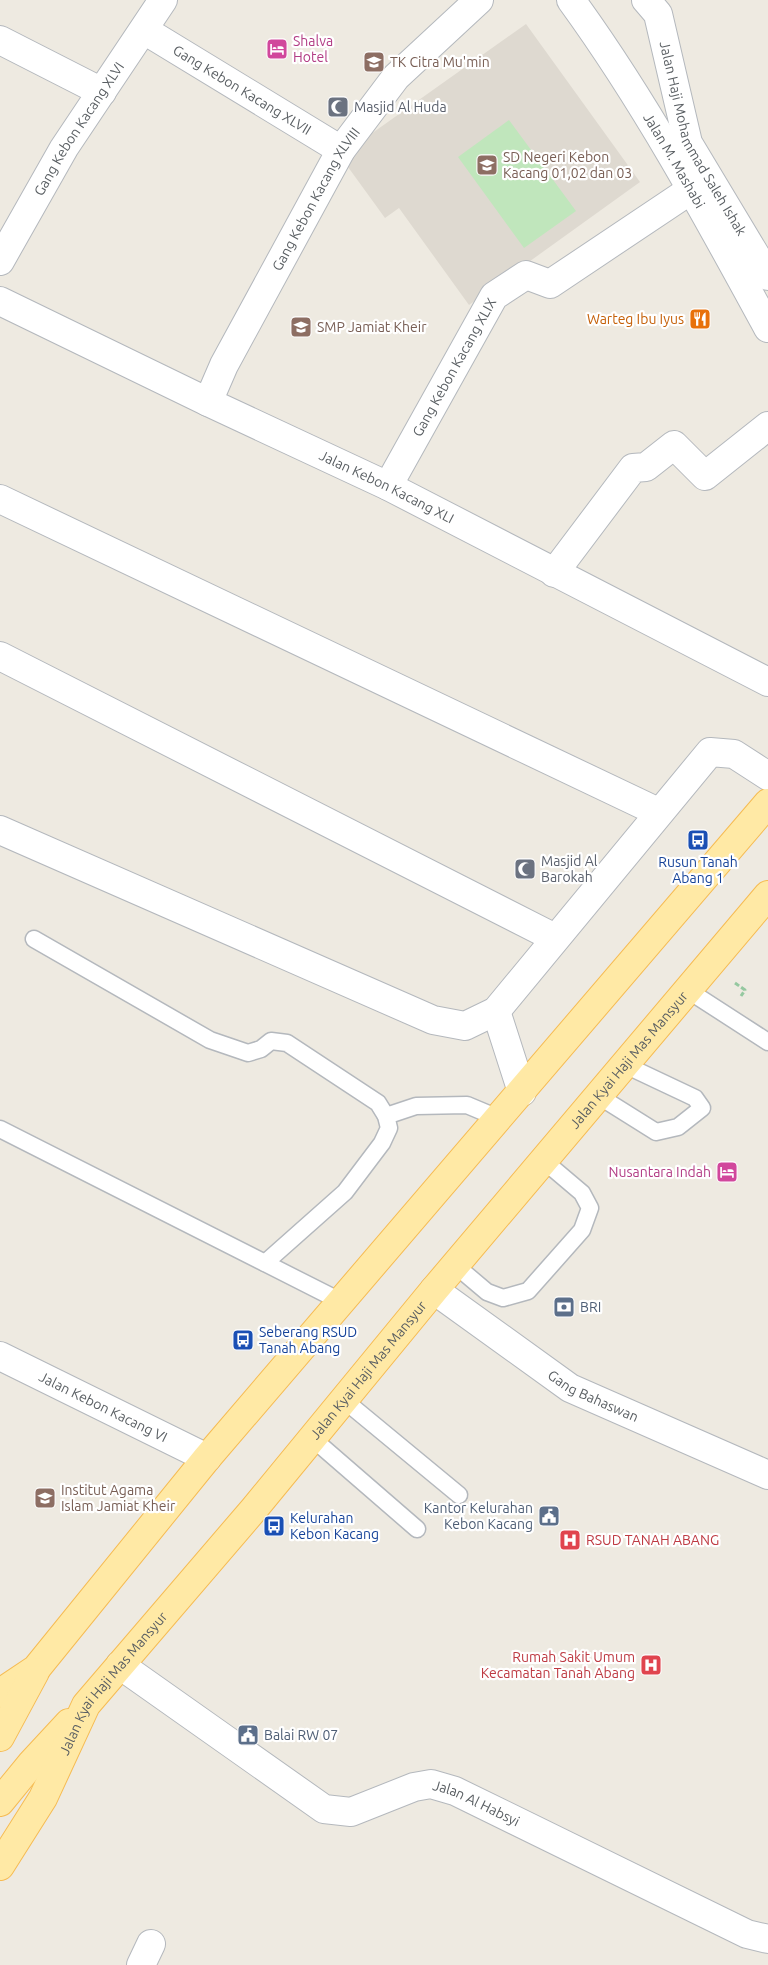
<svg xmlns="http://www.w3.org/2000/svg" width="768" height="1965" viewBox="0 0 768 1965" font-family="Ubuntu,sans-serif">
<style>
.education{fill:#ded9d0}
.green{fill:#c0e6bc}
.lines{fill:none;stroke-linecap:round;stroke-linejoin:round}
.service-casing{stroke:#b4b8bd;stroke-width:19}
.minor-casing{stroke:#b4b8bd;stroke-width:30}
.tertiary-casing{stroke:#b4b8bd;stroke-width:30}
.primary-casing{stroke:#f6bb52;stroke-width:30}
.path{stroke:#95c8a0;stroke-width:3;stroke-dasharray:5 2.5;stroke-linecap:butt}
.service{stroke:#fff;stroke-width:16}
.minor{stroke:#fff;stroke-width:28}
.tertiary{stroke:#fff;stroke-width:28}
.primary{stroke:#ffe9a5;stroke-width:28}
.labels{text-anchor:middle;stroke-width:4.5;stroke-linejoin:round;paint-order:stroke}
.hotel-label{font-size:14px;fill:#b23c85;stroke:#fff;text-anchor:start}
.education-label{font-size:14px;fill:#785e54;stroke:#fff;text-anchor:start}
.street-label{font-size:14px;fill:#5a5f63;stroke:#fff}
.worship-label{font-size:14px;fill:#5b616d;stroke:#fff;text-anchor:start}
.food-label{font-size:14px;fill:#c56008;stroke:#fff;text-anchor:end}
.transit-label{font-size:14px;fill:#164399;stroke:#fff;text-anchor:start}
.service-label{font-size:14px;fill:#4e5e75;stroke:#fff;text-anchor:start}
.health-label{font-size:14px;fill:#be3a42;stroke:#fff;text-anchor:start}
</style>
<rect width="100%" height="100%" fill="#eeeae1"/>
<!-- education -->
<path class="education" d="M526,24L640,182L469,305L399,208L385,218L340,156Z"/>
<!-- green -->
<path class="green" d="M509,120L576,211L524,248L458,157Z"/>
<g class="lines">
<!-- service casing -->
<g class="service-casing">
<g id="service">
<path d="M34,939L210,1040L248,1053L261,1049L271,1041L287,1043L378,1103L386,1116L389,1128L382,1143L345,1192L265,1263"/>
<path d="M686,989L768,1042"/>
<path d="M597,1095L656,1132L678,1127L702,1108L695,1098L623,1064"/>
<path d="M386,1116L416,1106L467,1105L498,1118"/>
<path d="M0,1129L342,1302"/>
<path d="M455,1265L487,1292L503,1298L528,1291L582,1230L590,1208L582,1193L543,1160"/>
<path d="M344,1400L459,1495"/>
<path d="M312,1438L417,1529"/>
</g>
</g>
<!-- minor casing -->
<g class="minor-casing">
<g id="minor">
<path id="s1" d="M144,30L341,150"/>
<path d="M0,40L102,92"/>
<path id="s2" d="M0,261L64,148L163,0"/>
<path id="s3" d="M0,301L208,402L388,486L768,682"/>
<path id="s4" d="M208,402L224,365L341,150L396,77L479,0"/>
<path id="s5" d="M388,486L494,296L526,275L550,284L692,189"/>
<path d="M0,499L658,812"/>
<path d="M554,573L633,468L646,467L674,445L705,476L768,426"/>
<path d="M0,656L555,938"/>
<path d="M0,830L433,1020L465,1026L496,1011L710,752L734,754L768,776"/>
<path d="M496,1011L522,1092"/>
<path id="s6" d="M434,1290L570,1388L768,1475"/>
<path id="s7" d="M0,1356L207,1458"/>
<path id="s8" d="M120,1665L324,1809L351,1812L414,1787L431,1784L455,1791L747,1934L768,1939"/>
<path d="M141,1965L151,1944"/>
</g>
</g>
<!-- tertiary casing -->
<g class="tertiary-casing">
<g id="tertiary">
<path id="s9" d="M571,0C646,103 707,216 768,328"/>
<path id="s10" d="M646,0L658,14L688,143L768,276"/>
</g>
</g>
<!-- primary casing -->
<g class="primary-casing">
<g id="primary">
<path d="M0,1693L36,1669L207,1458L768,803"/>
<path d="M0,1737L35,1672"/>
<path d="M0,1802L31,1764L69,1723"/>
<path id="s11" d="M0,1866L43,1798L86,1705L254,1509L434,1290L768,895"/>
</g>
</g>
<!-- path -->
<path class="path" d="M735,983L745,990L741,996"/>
<!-- service -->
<use href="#service" class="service"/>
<!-- minor -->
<use href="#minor" class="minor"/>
<!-- tertiary -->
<use href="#tertiary" class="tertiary"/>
<!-- primary -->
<use href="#primary" class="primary"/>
</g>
<!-- icons -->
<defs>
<g id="hotel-square" transform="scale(1.125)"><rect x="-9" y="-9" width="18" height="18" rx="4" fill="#d1479c" stroke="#fff"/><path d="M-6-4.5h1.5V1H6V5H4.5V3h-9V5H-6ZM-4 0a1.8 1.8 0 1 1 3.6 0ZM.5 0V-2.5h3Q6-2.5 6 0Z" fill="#fff"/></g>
<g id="school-square" transform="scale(1.125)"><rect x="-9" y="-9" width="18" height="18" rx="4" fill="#8d6e63" stroke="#fff"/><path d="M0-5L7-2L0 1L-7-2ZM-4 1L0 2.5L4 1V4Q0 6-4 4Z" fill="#fff"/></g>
<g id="mosque-square" transform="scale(1.125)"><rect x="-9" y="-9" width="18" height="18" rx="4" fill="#6b7280" stroke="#fff"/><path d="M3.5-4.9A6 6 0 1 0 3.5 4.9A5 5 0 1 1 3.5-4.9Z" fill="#fff"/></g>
<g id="restaurant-square" transform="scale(1.125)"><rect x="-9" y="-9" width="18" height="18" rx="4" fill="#e8710a" stroke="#fff"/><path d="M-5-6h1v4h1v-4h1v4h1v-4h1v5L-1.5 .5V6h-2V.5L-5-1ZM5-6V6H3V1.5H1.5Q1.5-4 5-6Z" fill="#fff"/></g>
<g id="bus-square" transform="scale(1.125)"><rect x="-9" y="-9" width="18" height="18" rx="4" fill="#1a4fb4" stroke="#fff"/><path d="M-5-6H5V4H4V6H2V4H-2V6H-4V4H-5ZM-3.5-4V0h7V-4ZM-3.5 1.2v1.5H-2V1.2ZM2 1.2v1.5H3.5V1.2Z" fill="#fff"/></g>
<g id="bank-square" transform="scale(1.125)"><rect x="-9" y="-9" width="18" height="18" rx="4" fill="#5c6f8a" stroke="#fff"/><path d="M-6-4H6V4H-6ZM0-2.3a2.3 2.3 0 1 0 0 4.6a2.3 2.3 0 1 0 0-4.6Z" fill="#fff"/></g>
<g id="university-square" transform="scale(1.125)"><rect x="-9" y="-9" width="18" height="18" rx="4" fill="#8d6e63" stroke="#fff"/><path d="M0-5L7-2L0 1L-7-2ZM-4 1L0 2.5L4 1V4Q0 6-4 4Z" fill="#fff"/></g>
<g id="civic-square" transform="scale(1.125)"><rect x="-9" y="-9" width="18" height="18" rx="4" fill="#5c6f8a" stroke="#fff"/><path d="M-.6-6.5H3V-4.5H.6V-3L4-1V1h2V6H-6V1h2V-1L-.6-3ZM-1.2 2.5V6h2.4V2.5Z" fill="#fff"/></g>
<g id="hospital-square" transform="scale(1.125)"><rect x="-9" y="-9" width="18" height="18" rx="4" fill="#e0444e" stroke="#fff"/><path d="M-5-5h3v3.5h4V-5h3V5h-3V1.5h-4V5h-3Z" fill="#fff"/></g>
</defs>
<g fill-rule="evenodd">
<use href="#hotel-square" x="277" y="49"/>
<use href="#school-square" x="374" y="62"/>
<use href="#mosque-square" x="338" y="107"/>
<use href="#school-square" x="487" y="165"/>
<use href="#restaurant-square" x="700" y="319"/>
<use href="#school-square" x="301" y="327"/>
<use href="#bus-square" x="698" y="840"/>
<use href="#mosque-square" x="525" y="869"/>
<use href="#hotel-square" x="727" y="1172"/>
<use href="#bank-square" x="564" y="1307"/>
<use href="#bus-square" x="243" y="1340"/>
<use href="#university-square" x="45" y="1498"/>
<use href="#civic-square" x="549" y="1516"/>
<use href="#bus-square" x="274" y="1526"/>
<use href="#hospital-square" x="570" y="1540"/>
<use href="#hospital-square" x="651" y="1665"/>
<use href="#civic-square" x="248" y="1735"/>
</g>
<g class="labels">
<!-- hotel labels -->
<g class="hotel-label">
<text x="293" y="46">Shalva<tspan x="293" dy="16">Hotel</tspan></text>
<text x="711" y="1177" text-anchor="end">Nusantara Indah</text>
</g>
<!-- education labels -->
<g class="education-label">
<text x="390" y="67">TK Citra Mu'min</text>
<text x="503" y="162">SD Negeri Kebon<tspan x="503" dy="16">Kacang 01,02 dan 03</tspan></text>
<text x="317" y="332">SMP Jamiat Kheir</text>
<text x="61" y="1495">Institut Agama<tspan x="61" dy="16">Islam Jamiat Kheir</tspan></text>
</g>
<!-- street labels -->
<g class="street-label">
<text dy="5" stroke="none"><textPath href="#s1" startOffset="115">Gang Kebon Kacang XLVII</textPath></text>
<text dy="5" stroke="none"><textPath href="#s2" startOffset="154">Gang Kebon Kacang XLVI</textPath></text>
<text dy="5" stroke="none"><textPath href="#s10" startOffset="152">Jalan Haji Mohammad Saleh Ishak</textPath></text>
<text dy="5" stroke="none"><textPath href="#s9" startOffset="191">Jalan M. Mashabi</textPath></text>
<text dy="5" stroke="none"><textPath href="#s4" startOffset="230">Gang Kebon Kacang XLVIII</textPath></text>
<text dy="5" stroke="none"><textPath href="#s5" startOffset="136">Gang Kebon Kacang XLIX</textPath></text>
<text dy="5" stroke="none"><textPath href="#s3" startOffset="429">Jalan Kebon Kacang XLI</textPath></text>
<text dy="5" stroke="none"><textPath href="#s11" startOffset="1026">Jalan Kyai Haji Mas Mansyur</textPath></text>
<text dy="5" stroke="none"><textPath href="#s11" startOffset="621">Jalan Kyai Haji Mas Mansyur</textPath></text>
<text dy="5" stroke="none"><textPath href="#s6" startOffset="192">Gang Bahaswan</textPath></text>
<text dy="5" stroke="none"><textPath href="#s7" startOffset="115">Jalan Kebon Kacang VI</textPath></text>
<text dy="5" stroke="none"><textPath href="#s11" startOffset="216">Jalan Kyai Haji Mas Mansyur</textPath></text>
<text dy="5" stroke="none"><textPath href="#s8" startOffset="411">Jalan Al Habsyi</textPath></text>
</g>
<!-- worship labels -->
<g class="worship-label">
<text x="354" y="112">Masjid Al Huda</text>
<text x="541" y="866">Masjid Al<tspan x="541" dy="16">Barokah</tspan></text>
</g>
<!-- food labels -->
<g class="food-label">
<text x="684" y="324">Warteg Ibu Iyus</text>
</g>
<!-- transit labels -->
<g class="transit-label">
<text x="698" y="867" text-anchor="middle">Rusun Tanah<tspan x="698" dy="16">Abang 1</tspan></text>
<text x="259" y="1337">Seberang RSUD<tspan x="259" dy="16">Tanah Abang</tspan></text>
<text x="290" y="1523">Kelurahan<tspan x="290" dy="16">Kebon Kacang</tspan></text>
</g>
<!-- service labels -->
<g class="service-label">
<text x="580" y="1312">BRI</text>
<text x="533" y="1513" text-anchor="end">Kantor Kelurahan<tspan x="533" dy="16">Kebon Kacang</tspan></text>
<text x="264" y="1740">Balai RW 07</text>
</g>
<!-- health labels -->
<g class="health-label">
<text x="586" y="1545">RSUD TANAH ABANG</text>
<text x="635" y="1662" text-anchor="end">Rumah Sakit Umum<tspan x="635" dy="16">Kecamatan Tanah Abang</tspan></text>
</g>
</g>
</svg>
